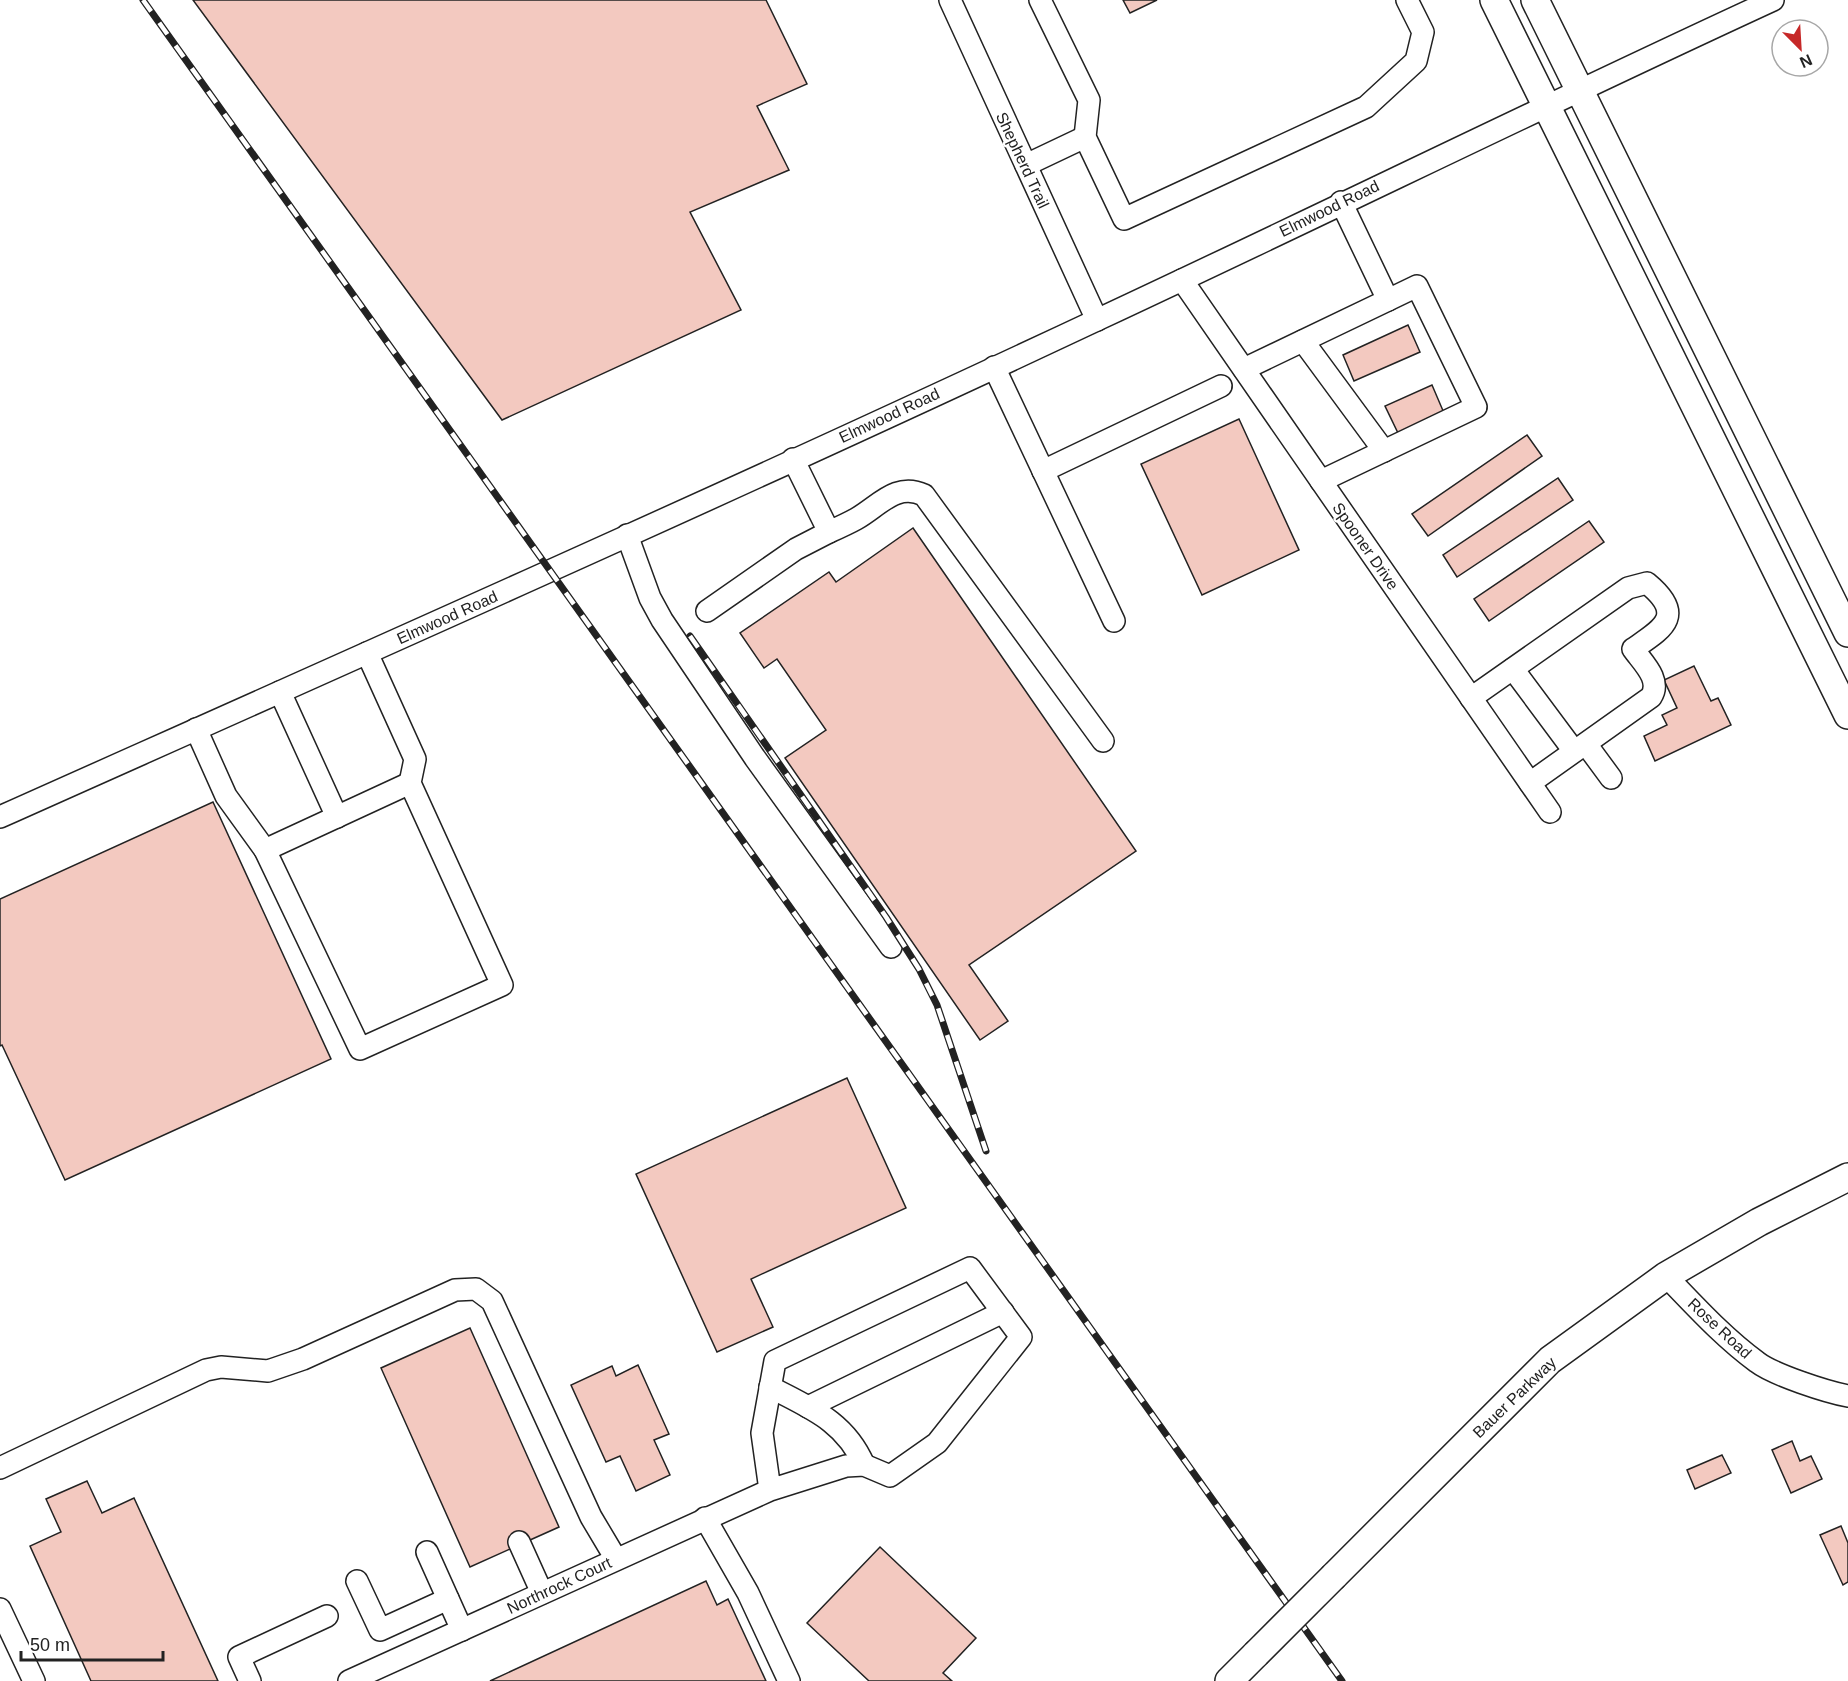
<svg xmlns="http://www.w3.org/2000/svg" width="1848" height="1681" viewBox="0 0 1848 1681" font-family="Helvetica,sans-serif">
<style>
.building{fill:#f3c9c0;stroke:#222;stroke-width:1.5}
.lines{fill:none;stroke-linecap:round;stroke-linejoin:round}
.minor-casing{stroke:#222;stroke-width:24}
.major-casing{stroke:#222;stroke-width:30}
.minor{stroke:#fff;stroke-width:21}
.major{stroke:#fff;stroke-width:27}
.rail-casing{stroke:#222;stroke-width:7}
.rail{stroke:#fff;stroke-width:4.5;stroke-dasharray:14;stroke-linecap:butt}
.major-bridge-casing{stroke:#222;stroke-width:30;stroke-linecap:butt}
.major-bridge{stroke:#fff;stroke-width:27}
.labels{text-anchor:middle;stroke-width:4.5;stroke-linejoin:round;paint-order:stroke}
.street-label{font-size:16px;fill:#222;stroke:#fff}
</style>
<rect width="100%" height="100%" fill="#fff"/>
<!-- building -->
<g class="building">
<path d="M193,0H766L807,84L757,106L789,170L690,212L741,310L502,420Z"/>
<path d="M1123,0H1157L1130,13Z"/>
<path d="M1408,325L1420,352L1354,381L1343,355Z"/>
<path d="M1432,385L1444,413L1398,433L1385,406Z"/>
<path d="M1239,419L1299,550L1202,595L1141,464Z"/>
<path d="M1527,435L1542,456L1428,536L1412,514Z"/>
<path d="M1558,478L1573,500L1457,577L1443,555Z"/>
<path d="M1589,521L1604,542L1489,621L1474,599Z"/>
<path d="M913,528L1136,851L969,965L1008,1021L980,1040L785,758L826,730L777,659L764,668L740,633L829,572L836,582Z"/>
<path d="M1694,666L1711,701L1718,698L1731,725L1655,761L1644,736L1667,725L1662,715L1677,708L1664,680Z"/>
<path d="M213,802L331,1059L65,1180L2,1045L0,1046V899Z"/>
<path d="M847,1078L906,1208L751,1279L773,1327L717,1352L636,1174Z"/>
<path d="M470,1328L559,1527L470,1567L381,1368Z"/>
<path d="M638,1365L669,1434L654,1440L670,1475L636,1491L620,1456L606,1462L571,1385L612,1366L616,1376Z"/>
<path d="M1792,1441L1800,1461L1811,1456L1822,1479L1791,1493L1772,1450Z"/>
<path d="M1722,1455L1731,1473L1695,1489L1687,1470Z"/>
<path d="M87,1481L102,1513L134,1498L218,1681H91L30,1546L61,1532L46,1499Z"/>
<path d="M1841,1526L1848,1543V1582L1843,1585L1820,1535Z"/>
<path d="M880,1547L976,1638L943,1673L952,1681H869L807,1623Z"/>
<path d="M706,1581L717,1605L728,1599L766,1681H490Z"/>
</g>
<g class="lines">
<!-- minor casing -->
<g class="minor-casing">
<g id="minor">
<path d="M950,0L1097,320"/>
<path d="M1040,0L1089,100L1085,137L1124,219L1366,107L1416,61L1423,32L1407,0"/>
<path d="M1026,165L1085,137"/>
<path d="M1182,280L1550,812"/>
<path d="M1303,341L1384,451"/>
<path d="M994,367L1114,621"/>
<path d="M1244,369L1388,300L1341,202"/>
<path d="M793,459L829,532C838,528 847,524 856,519C879,506 896,482 924,495L1103,741"/>
<path d="M1043,471L1221,386"/>
<path d="M1321,481L1476,407L1417,286L1388,300"/>
<path d="M627,535L650,598L662,620L755,758L891,947"/>
<path d="M707,611L796,549L829,532"/>
<path d="M1513,669L1574,751"/>
<path d="M280,692L337,817"/>
<path d="M1471,698L1628,588L1647,583C1687,616 1662,629 1633,649C1643,663 1662,680 1651,697L1530,783"/>
<path d="M196,729L226,796L265,850L360,1049L502,985L410,783L415,759L367,653"/>
<path d="M1586,744L1611,778"/>
<path d="M0,817C367,653 735,490 1099,319C1324,214 1547,104 1773,0"/>
<path d="M265,850L410,783"/>
<path d="M1666,1276C1695,1306 1724,1338 1757,1362C1774,1375 1827,1392 1848,1396"/>
<path d="M770,1387C810,1408 845,1421 864,1465"/>
<path d="M808,1407L1003,1312"/>
<path d="M0,1468L206,1370L221,1367L268,1371L303,1359L455,1290L476,1289L492,1301L591,1517L616,1559"/>
<path d="M705,1518L748,1593L789,1681"/>
<path d="M519,1542L542,1593"/>
<path d="M427,1552L462,1630"/>
<path d="M357,1581L380,1630L448,1599"/>
<path d="M0,1609L34,1681"/>
<path d="M250,1681L239,1657L327,1616"/>
<path d="M349,1681L770,1490L846,1466L864,1465L890,1476L937,1443L1021,1337L970,1268L775,1361L762,1433L770,1490"/>
</g>
</g>
<!-- major casing -->
<g class="major-casing">
<g id="major">
<path d="M1494,0L1848,715"/>
<path d="M1535,0L1848,633"/>
<path d="M1334,1576L1550,1360L1666,1276L1759,1222L1848,1177"/>
<path d="M1229,1681L1256,1654"/>
</g>
</g>
<!-- minor -->
<use href="#minor" class="minor"/>
<!-- major -->
<use href="#major" class="major"/>
<!-- rail casing -->
<g class="rail-casing">
<g id="rail">
<path d="M143,0L1342,1681"/>
<path d="M690,636L886,917L919,969L937,1005L986,1151"/>
</g>
</g>
<!-- rail -->
<use href="#rail" class="rail"/>
<!-- major-bridge casing -->
<g class="major-bridge-casing">
<path id="major-bridge" d="M1256,1654L1334,1576"/>
</g>
<!-- major-bridge -->
<use href="#major-bridge" class="major-bridge"/>
</g>
<g class="labels">
<!-- street labels -->
<g class="street-label">
<text transform="translate(1023 160) rotate(65)" y="6">Shepherd Trail</text>
<text transform="translate(1329 208) rotate(-26)" y="6">Elmwood Road</text>
<text transform="translate(889 415) rotate(-25)" y="6">Elmwood Road</text>
<text transform="translate(1366 546) rotate(55)" y="6">Spooner Drive</text>
<text transform="translate(447 617) rotate(-24)" y="6">Elmwood Road</text>
<text transform="translate(1720 1328) rotate(43)" y="6">Rose Road</text>
<text transform="translate(1514 1397) rotate(-44)" y="6">Bauer Parkway</text>
<text transform="translate(559 1585) rotate(-25)" y="6">Northrock Court</text>
</g>
</g>
<!-- north arrow -->
<g transform="translate(1800 48) rotate(156)"><circle r="28" fill="#ffffff" stroke="#a7a7a7" stroke-width="1.5"/>
<path d="M0-4.5L10 22L0 15L-10 22Z" fill="#c62828"/>
<text y="-9" font-size="16" font-weight="bold" text-anchor="middle" fill="#222222">N</text>
</g>
<!-- scale -->
<path d="M21 1651v9h142v-9" fill="none" stroke="#222222" stroke-width="3"/>
<text x="30" y="1651" font-size="18" fill="#222222" stroke="#ffffff" stroke-width="4.5" paint-order="stroke">50 m</text>
</svg>
